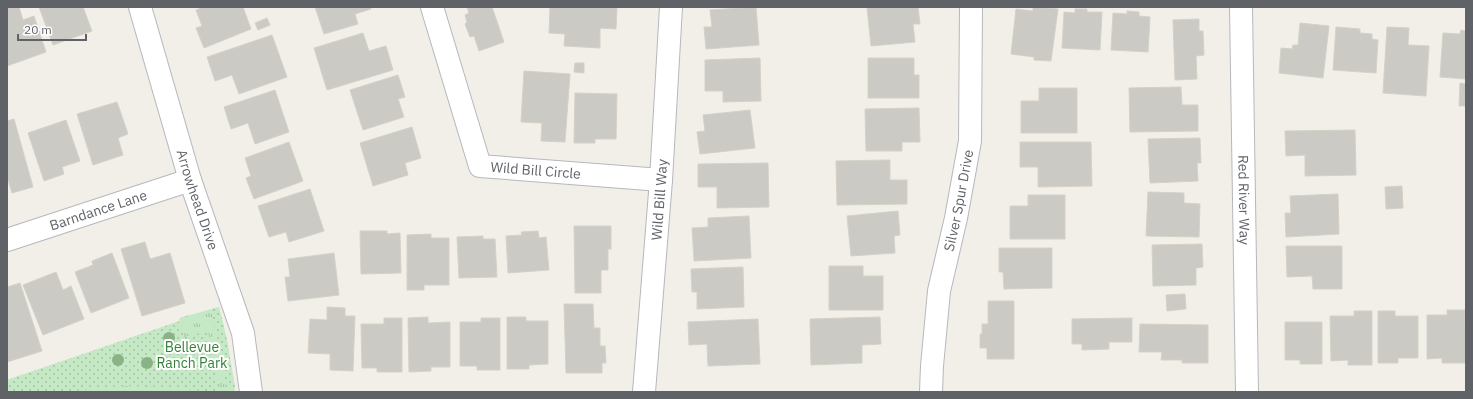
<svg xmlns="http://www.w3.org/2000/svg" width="1473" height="399" viewBox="0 0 1473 399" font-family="'IBM Plex Sans',sans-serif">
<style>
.grass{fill:url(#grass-tufts)}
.garden{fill:url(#garden-dots)}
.building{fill:#cccac5;stroke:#d6d1c6}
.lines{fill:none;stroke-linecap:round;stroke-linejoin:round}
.street-casing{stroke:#b5b8bc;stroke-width:24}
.street{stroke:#fff;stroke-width:22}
.tree{fill:#89b387}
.labels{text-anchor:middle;stroke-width:4;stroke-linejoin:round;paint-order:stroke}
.street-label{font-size:14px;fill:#5f6368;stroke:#fff}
.park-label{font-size:14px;fill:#348238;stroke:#fff}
</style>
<defs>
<pattern id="grass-tufts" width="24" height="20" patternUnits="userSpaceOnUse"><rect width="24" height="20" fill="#c5e8c5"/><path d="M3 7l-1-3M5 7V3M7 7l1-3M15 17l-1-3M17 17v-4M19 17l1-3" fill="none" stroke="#a3c0a4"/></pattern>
<pattern id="garden-dots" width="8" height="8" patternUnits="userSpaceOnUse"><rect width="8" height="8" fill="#c5e8c5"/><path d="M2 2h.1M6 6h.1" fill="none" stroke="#a3c0a4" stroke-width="1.8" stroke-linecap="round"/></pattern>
</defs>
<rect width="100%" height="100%" fill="#f1efe8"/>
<!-- grass -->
<path class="grass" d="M219,307L227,340L235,392H7V380L180,321L179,318Z"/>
<!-- garden -->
<g class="garden">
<path d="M219,307L227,340L235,387L226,390L218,342L211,309Z"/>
<path d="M180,321L184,337L208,331L217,384V389L214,392L168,387L120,386L65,392H7V380Z"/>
</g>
<!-- building -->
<g class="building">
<path d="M7,7H19L23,20L34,16L46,52L7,66Z"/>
<path d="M39,7H83L92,31L53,45Z"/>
<path d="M204,7H243L251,29L204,48L196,28L202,26L196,10Z"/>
<path d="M315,7H370L371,9L355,14L358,24L324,34Z"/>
<path d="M467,7H492L504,42L479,51L474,36L470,37L465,24L467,22L465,15L469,13Z"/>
<path d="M550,7H617L616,29L600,28V48L564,46L565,34L549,33Z"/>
<path d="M756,7L759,45L706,49L704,27H712L710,10Z"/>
<path d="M867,7H918L920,24H913L915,42L871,46Z"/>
<path d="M1033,7L1058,9L1051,61L1034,60V57L1011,54L1016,9L1033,11Z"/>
<path d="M1075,9H1087V12H1102L1100,50L1062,48L1064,12L1075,13Z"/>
<path d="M1127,11L1139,12V16L1150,17L1148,52L1111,50L1113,13L1127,14Z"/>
<path d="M267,18L270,25L258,30L255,23Z"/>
<path d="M1199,19V31H1203L1204,55L1196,56L1197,79L1175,80L1173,20Z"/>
<path d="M1300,23L1329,26L1323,78L1279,73L1281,48L1292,49L1293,45H1298Z"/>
<path d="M1336,27L1360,29V33L1372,34V39L1378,40L1376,73L1333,70Z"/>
<path d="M1387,27L1409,28L1408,45L1429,46L1426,96L1383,93Z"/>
<path d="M1461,30L1466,31V79L1440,77L1443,33L1460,34Z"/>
<path d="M363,33L369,51L386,46L393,70L327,90L314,48Z"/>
<path d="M272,35L287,77L239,94L232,75L215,81L207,57Z"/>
<path d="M760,58L761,101L723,102V91H705V60Z"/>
<path d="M868,58H914V75H919V98H868Z"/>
<path d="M575,63H584V73L574,72Z"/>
<path d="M524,71L570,74L565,142L541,141L542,123L521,122Z"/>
<path d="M398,75L405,97L398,99L404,117L363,130L350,90Z"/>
<path d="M1460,83L1466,84V106H1459Z"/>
<path d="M1181,87L1182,105H1198V131L1130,132L1129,88Z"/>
<path d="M1039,88H1077V133H1021V101H1039Z"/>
<path d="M275,90L289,132L255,144L248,123L231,129L224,107Z"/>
<path d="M575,93L617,94L616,139H595V143H574Z"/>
<path d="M117,102L128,134L118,138L123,155L93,165L77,114Z"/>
<path d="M919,108L920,142H902V151H866L865,109Z"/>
<path d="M750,110L755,148L700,154L697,132L705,131L703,115Z"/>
<path d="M14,119L33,187L12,193L7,176V121Z"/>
<path d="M66,120L80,161L62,167L64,174L44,181L28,133Z"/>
<path d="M412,127L421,158L405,163L408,175L373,186L360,143Z"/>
<path d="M1355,130L1356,175L1305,176V155L1286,156L1285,131Z"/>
<path d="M1200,138L1201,163H1197L1198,181L1150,183L1148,139Z"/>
<path d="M289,142L303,181L254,199L246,178L251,176L245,158Z"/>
<path d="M1020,142H1091L1092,186L1038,187V167H1020Z"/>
<path d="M890,160V180H907V204L837,205L836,161Z"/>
<path d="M768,163L769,207L717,208V187H698V164Z"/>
<path d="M1402,186L1403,208L1386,209L1385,187Z"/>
<path d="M310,189L324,231L289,242L286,232L269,237L258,206Z"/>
<path d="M1148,192L1184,193V203L1200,204L1199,237L1146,236Z"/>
<path d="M1338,194L1339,234L1286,237L1285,213H1291L1290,196Z"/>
<path d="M1028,195H1065V239H1010V206H1028Z"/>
<path d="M898,211L900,235L894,236L895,253L851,256L847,216Z"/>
<path d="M749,216L751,258L694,261L692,228L708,227V218Z"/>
<path d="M574,226H611V249H608V270H601V293H575Z"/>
<path d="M360,231H387V234L400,233L401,273L361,274Z"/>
<path d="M538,231L539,238L546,237L549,270L508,273L506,236L522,235L521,232Z"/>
<path d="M431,234V238H449V285H424V290H407V235Z"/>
<path d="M483,236V239H495L497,277L459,278L457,237Z"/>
<path d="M145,242L150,259L170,253L185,303L142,316L121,249Z"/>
<path d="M1202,244L1203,267L1196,268V285L1153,286L1152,245Z"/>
<path d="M1286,246H1342V289H1313L1312,276L1287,277Z"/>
<path d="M999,248H1052V288L1004,289L1003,272H999Z"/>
<path d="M112,253L129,298L91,313L75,272L93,265L92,261Z"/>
<path d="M334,253L339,295L288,301L285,277H290L288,259Z"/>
<path d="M829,266H863V276H883V310H829Z"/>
<path d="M743,267L744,307L697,309V292H692L691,269Z"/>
<path d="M56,272L63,290L71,286L84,319L43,335L23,285Z"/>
<path d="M20,283L42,351L7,362V287Z"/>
<path d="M1185,294L1186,309L1167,311L1166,295Z"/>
<path d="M988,301H1014V359H987V348H980V334H982V324H988Z"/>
<path d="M564,304H593L594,328H600V346H605L606,363H602V373H566Z"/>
<path d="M327,307L345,308V316H355L353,371L330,370V354L308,353L310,319L327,320Z"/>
<path d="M1447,310H1465L1466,363H1442V358L1427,359V315H1447Z"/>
<path d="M1354,311H1372V365H1348V360L1331,361L1330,316H1354Z"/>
<path d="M1378,311H1395V316H1418V358H1398V363H1378Z"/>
<path d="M428,317V323L450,322V367H431V371L409,372L408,318Z"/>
<path d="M507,317H526V321H548V364L529,365V369H507Z"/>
<path d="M880,317L881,344L862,345V363L811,365L810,319Z"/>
<path d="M384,318H402V372H377V368H362L361,324H384Z"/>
<path d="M481,318H500V370H477V366H460V322H481Z"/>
<path d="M1132,318V342H1109V349L1082,350V344H1072V319Z"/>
<path d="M758,319L760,364L708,366L707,344L689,345L688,322Z"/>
<path d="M1285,322H1322V364H1300V360H1285Z"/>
<path d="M1140,324L1208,325V363H1182V360H1161L1162,352H1139Z"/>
</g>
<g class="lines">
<!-- street casing -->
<g class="street-casing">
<g id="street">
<path id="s1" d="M140,7L190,180L243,333L251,392"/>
<path id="s2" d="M432,7L480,166L661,180"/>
<path id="s3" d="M1241,7L1247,392"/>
<path id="s4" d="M7,240L190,180"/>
<path id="s5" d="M644,392L661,180L671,7"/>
<path id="s6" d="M931,392L932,366L939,291L956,218L970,141L971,7"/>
</g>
</g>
<!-- street -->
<use href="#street" class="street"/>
</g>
<!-- trees -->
<g class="tree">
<circle cx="169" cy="338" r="6"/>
<circle cx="118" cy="360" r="6"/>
<circle cx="147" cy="363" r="6"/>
</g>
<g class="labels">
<!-- street labels -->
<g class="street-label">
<text dy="5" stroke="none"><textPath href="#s2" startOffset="222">Wild Bill Circle</textPath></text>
<text dy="5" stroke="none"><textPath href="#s1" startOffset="201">Arrowhead Drive</textPath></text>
<text dy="5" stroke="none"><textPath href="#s5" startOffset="193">Wild Bill Way</textPath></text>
<text dy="5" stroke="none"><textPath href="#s6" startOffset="194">Silver Spur Drive</textPath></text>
<text dy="5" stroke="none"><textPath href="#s3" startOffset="193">Red River Way</textPath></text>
<text dy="5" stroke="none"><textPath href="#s4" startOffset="96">Barndance Lane</textPath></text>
</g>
<!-- park labels -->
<g class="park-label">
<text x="192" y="352">Bellevue<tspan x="192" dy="16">Ranch Park</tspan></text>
</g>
</g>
<!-- border -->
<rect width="1473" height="399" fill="none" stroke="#5f6368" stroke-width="16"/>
<!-- scale -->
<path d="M18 34v6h68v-6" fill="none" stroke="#5f6368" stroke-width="2"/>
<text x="24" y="34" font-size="12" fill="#5f6368" stroke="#ffffff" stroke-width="3" paint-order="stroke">20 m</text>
</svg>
